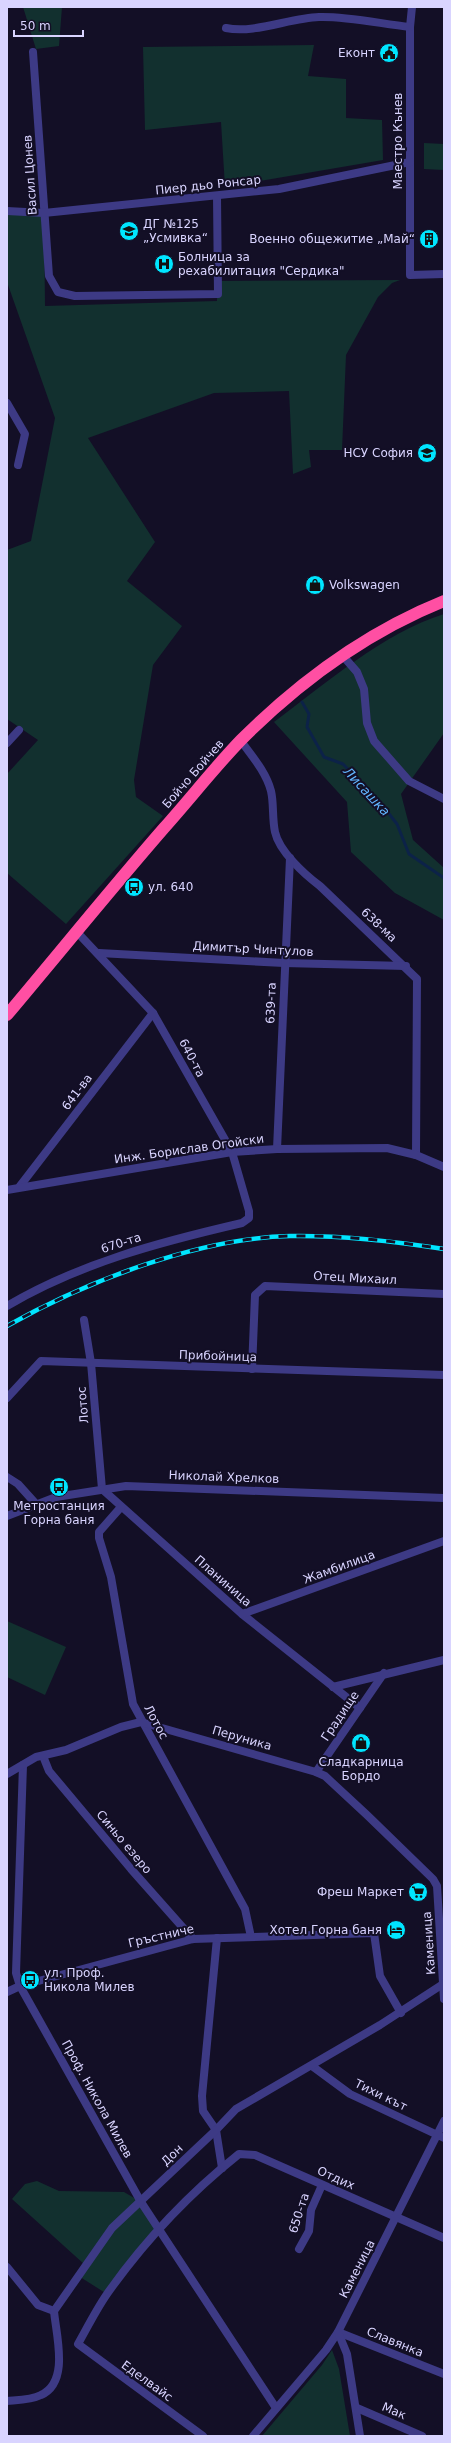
<svg xmlns="http://www.w3.org/2000/svg" width="451" height="2443" viewBox="0 0 451 2443" font-family="'DejaVu Sans',sans-serif">
<style>
.green{fill:#12302f}
.lines{fill:none;stroke-linecap:round;stroke-linejoin:round}
.stream{stroke:#0c2248;stroke-width:3}
.street{stroke:#3d3a85;stroke-width:8}
.highway{stroke:#ff4fa3;stroke-width:12}
.rail-casing{stroke:#00e5ff;stroke-width:4.5}
.rail{stroke:#130f26;stroke-width:3;stroke-dasharray:9;stroke-linecap:butt}
.labels{text-anchor:middle;stroke-width:4;stroke-linejoin:round;paint-order:stroke}
.poi-label{font-size:12px;fill:#d9d4ff;stroke:#130f26;text-anchor:end}
.street-label{font-size:12px;fill:#d9d4ff;stroke:#130f26}
.water-label{font-size:13px;font-style:italic;fill:#62b6ff;stroke:#130f26}
</style>
<rect width="100%" height="100%" fill="#130f26"/>
<!-- green -->
<g class="green">
<path d="M23,7H62L59,46L36,49Z"/>
<path d="M314,45L308,76L346,79V118L382,120L383,160L225,187L221,122L145,130L143,47Z"/>
<path d="M424,143L444,144V170L424,169Z"/>
<path d="M7,211L44,213L45,306L217,301V281L400,280L392,283L378,297L346,355L342,450H309L311,467L293,474L289,391L214,393L88,438L155,542L127,581L182,626L153,665L134,780L136,797L163,816L66,924L7,873V774L38,740L7,719V550L31,541L55,418L7,282Z"/>
<path d="M444,614V733L401,794L413,840L444,868V920L395,893L351,852L347,802L274,722C325,684 383,633 444,614Z"/>
<path d="M7,1621L66,1647L45,1695L7,1677Z"/>
<path d="M37,2181L59,2191L124,2192L141,2202L159,2230L107,2294L77,2275L84,2264L12,2199L25,2184Z"/>
<path d="M332,2350L339,2369L350,2436H262L322,2365Z"/>
</g>
<g class="lines">
<!-- stream -->
<path class="stream" d="M302,702L309,714L307,727L324,757L343,764L379,801L397,824L409,854L444,878"/>
<!-- street -->
<g class="street">
<path d="M412,7L410,27V275L444,274"/>
<path d="M226,28C254,34 290,18 319,17C346,16 382,24 410,27"/>
<path d="M33,52L49,276L58,292L75,296L218,294L217,196"/>
<path d="M7,211L44,213L279,189L410,162"/>
<path d="M7,403L25,434L18,465"/>
<path d="M343,656L357,672L364,689L367,723L374,741L409,781L444,799"/>
<path d="M241,741C252,756 266,772 271,791C274,804 272,818 275,832C279,851 304,874 320,886L417,979L416,1155"/>
<path d="M7,743L19,730"/>
<path d="M99,953L284,963L406,966"/>
<path d="M277,1149L290,858"/>
<path d="M20,1186L153,1013"/>
<path d="M7,1190L232,1152L277,1149L387,1148L416,1155L444,1167"/>
<path d="M7,1306C80,1263 160,1242 242,1223L249,1218V1211L232,1152L153,1013L76,931"/>
<path d="M84,1320L91,1363L102,1489"/>
<path d="M252,1369L255,1295L265,1286L444,1294"/>
<path d="M7,1398L41,1361L444,1375"/>
<path d="M7,1477L18,1484L36,1504"/>
<path d="M102,1489L242,1614L360,1708"/>
<path d="M121,1507L99,1532V1538L111,1577L133,1704L245,1909L251,1937"/>
<path d="M7,1516L56,1497L126,1486L444,1498"/>
<path d="M242,1614L444,1541"/>
<path d="M333,1687L444,1660"/>
<path d="M43,1756L49,1771L131,1869L193,1939"/>
<path d="M23,1765L16,1973L20,1986L141,2202L276,2408"/>
<path d="M316,1772L384,1673"/>
<path d="M7,1774L36,1757L66,1750L121,1727L141,1722L316,1772L325,1776L367,1815L433,1879L437,1886L444,1999"/>
<path d="M217,1938L202,2096L203,2111L216,2130L222,2168"/>
<path d="M7,1992L20,1986L193,1939L374,1933L380,1976L401,2013"/>
<path d="M312,2066L350,2094L444,2138"/>
<path d="M299,2249L309,2231L311,2210L322,2185"/>
<path d="M7,2267L38,2305L54,2311"/>
<path d="M7,2401C18,2400 31,2400 41,2395C70,2382 56,2335 54,2311L112,2228L216,2130L236,2109L380,2025L443,1984"/>
<path d="M357,2408L422,2436"/>
<path d="M203,2436L78,2344C87,2328 96,2310 107,2294C143,2243 190,2193 239,2154L255,2155L444,2238"/>
<path d="M253,2436L326,2350L338,2332L444,2374"/>
<path d="M360,2436L347,2354L338,2332L444,2121"/>
</g>
<!-- highway -->
<path class="highway" d="M7,1015C60,952 111,889 164,828C190,799 214,768 241,740C299,682 367,632 444,601"/>
<!-- rail casing -->
<g class="rail-casing">
<path id="rail" d="M7,1326C87,1281 198,1238 290,1236C342,1235 393,1241 444,1249"/>
</g>
<!-- rail -->
<use href="#rail" class="rail"/>
</g>
<!-- icons -->
<defs>
<g id="civic-disc" transform="scale(1)"><circle r="9.5" fill="#00e5ff" stroke="#130f26"/><path d="M-.6-6.5H3V-4.5H.6V-3L4-1V1h2V6H-6V1h2V-1L-.6-3ZM-1.2 2.5V6h2.4V2.5Z" fill="#111"/></g>
<g id="school-disc" transform="scale(1)"><circle r="9.5" fill="#00e5ff" stroke="#130f26"/><path d="M0-5L7-2L0 1L-7-2ZM-4 1L0 2.5L4 1V4Q0 6-4 4Z" fill="#111"/></g>
<g id="building-disc" transform="scale(1)"><circle r="9.5" fill="#00e5ff" stroke="#130f26"/><path d="M-4-6H4V6H1V3H-1V6H-4ZM-2.5-4.3h1.7v1.8h-1.7ZM.8-4.3h1.7v1.8H.8ZM-2.5-1h1.7V.8h-1.7ZM.8-1h1.7V.8H.8Z" fill="#111"/></g>
<g id="hospital-disc" transform="scale(1)"><circle r="9.5" fill="#00e5ff" stroke="#130f26"/><path d="M-5-5h3v3.5h4V-5h3V5h-3V1.5h-4V5h-3Z" fill="#111"/></g>
<g id="shop-disc" transform="scale(1)"><circle r="9.5" fill="#00e5ff" stroke="#130f26"/><path d="M-5-2.5h2.3a2.7 3.5 0 0 1 5.4 0H5L5.5 6h-11ZM-1.5-2.5h3a1.5 2.3 0 0 0-3 0Z" fill="#111"/></g>
<g id="bus-disc" transform="scale(1)"><circle r="9.5" fill="#00e5ff" stroke="#130f26"/><path d="M-5-6H5V4H4V6H2V4H-2V6H-4V4H-5ZM-3.5-4V0h7V-4ZM-3.5 1.2v1.5H-2V1.2ZM2 1.2v1.5H3.5V1.2Z" fill="#111"/></g>
<g id="supermarket-disc" transform="scale(1)"><circle r="9.5" fill="#00e5ff" stroke="#130f26"/><path d="M-6-5.5h2.5l.6 2H6L4.5 2H-2.5L-4.4-4H-6ZM-1.5 3.2a1.3 1.3 0 1 0 .1 0ZM3 3.2a1.3 1.3 0 1 0 .1 0Z" fill="#111"/></g>
<g id="hotel-disc" transform="scale(1)"><circle r="9.5" fill="#00e5ff" stroke="#130f26"/><path d="M-6-4.5h1.5V1H6V5H4.5V3h-9V5H-6ZM-4 0a1.8 1.8 0 1 1 3.6 0ZM.5 0V-2.5h3Q6-2.5 6 0Z" fill="#111"/></g>
</defs>
<g fill-rule="evenodd">
<use href="#civic-disc" x="389" y="53"/>
<use href="#school-disc" x="129" y="231"/>
<use href="#building-disc" x="429" y="239"/>
<use href="#hospital-disc" x="164" y="264"/>
<use href="#school-disc" x="427" y="453"/>
<use href="#shop-disc" x="315" y="585"/>
<use href="#bus-disc" x="134" y="887"/>
<use href="#bus-disc" x="59" y="1487"/>
<use href="#shop-disc" x="361" y="1743"/>
<use href="#supermarket-disc" x="418" y="1892"/>
<use href="#hotel-disc" x="396" y="1930"/>
<use href="#bus-disc" x="30" y="1980"/>
</g>
<g class="labels">
<!-- poi labels -->
<g class="poi-label">
<text x="375" y="57">Еконт</text>
<text x="143" y="228" text-anchor="start">ДГ №125<tspan x="143" dy="14">„Усмивка“</tspan></text>
<text x="415" y="243">Военно общежитие „Май“</text>
<text x="178" y="261" text-anchor="start">Болница за<tspan x="178" dy="14">рехабилитация "Сердика"</tspan></text>
<text x="413" y="457">НСУ София</text>
<text x="329" y="589" text-anchor="start">Volkswagen</text>
<text x="148" y="891" text-anchor="start">ул. 640</text>
<text x="59" y="1510" text-anchor="middle">Метростанция<tspan x="59" dy="14">Горна баня</tspan></text>
<text x="361" y="1766" text-anchor="middle">Сладкарница<tspan x="361" dy="14">Бордо</tspan></text>
<text x="404" y="1896">Фреш Маркет</text>
<text x="382" y="1934">Хотел Горна баня</text>
<text x="44" y="1977" text-anchor="start">ул. Проф.<tspan x="44" dy="14">Никола Милев</tspan></text>
</g>
<!-- street labels -->
<g class="street-label">
<text transform="translate(398 141) rotate(-90)" y="4">Маестро Кънев</text>
<text transform="translate(30 175) rotate(-94)" y="4">Васил Цонев</text>
<text transform="translate(208 185) rotate(-6)" y="4">Пиер дьо Ронсар</text>
<text transform="translate(193 774) rotate(-49)" y="4">Бойчо Бойчев</text>
<text transform="translate(379 925) rotate(43)" y="4">638-ма</text>
<text transform="translate(253 949) rotate(3)" y="4">Димитър Чинтулов</text>
<text transform="translate(271 1003) rotate(-88)" y="4">639-та</text>
<text transform="translate(192 1058) rotate(62)" y="4">640-та</text>
<text transform="translate(77 1092) rotate(-53)" y="4">641-ва</text>
<text transform="translate(189 1149) rotate(-8)" y="4">Инж. Борислав Огойски</text>
<text transform="translate(121 1243) rotate(-18)" y="4">670-та</text>
<text transform="translate(355 1278) rotate(3)" y="4">Отец Михаил</text>
<text transform="translate(218 1356) rotate(2)" y="4">Прибойница</text>
<text transform="translate(83 1405) rotate(-95)" y="4">Лотос</text>
<text transform="translate(224 1477) rotate(2)" y="4">Николай Хрелков</text>
<text transform="translate(339 1567) rotate(-20)" y="4">Жамбилица</text>
<text transform="translate(223 1581) rotate(41)" y="4">Планиница</text>
<text transform="translate(340 1716) rotate(-56)" y="4">Градище</text>
<text transform="translate(156 1722) rotate(62)" y="4">Лотос</text>
<text transform="translate(242 1738) rotate(16)" y="4">Перуника</text>
<text transform="translate(124 1842) rotate(50)" y="4">Синьо езеро</text>
<text transform="translate(161 1936) rotate(-13)" y="4">Гръстниче</text>
<text transform="translate(429 1943) rotate(-94)" y="4">Каменица</text>
<text transform="translate(381 2095) rotate(26)" y="4">Тихи кът</text>
<text transform="translate(97 2099) rotate(61)" y="4">Проф. Никола Милев</text>
<text transform="translate(172 2155) rotate(-44)" y="4">Дон</text>
<text transform="translate(336 2178) rotate(24)" y="4">Отдих</text>
<text transform="translate(299 2213) rotate(-72)" y="4">650-та</text>
<text transform="translate(357 2269) rotate(-63)" y="4">Каменица</text>
<text transform="translate(395 2342) rotate(22)" y="4">Славянка</text>
<text transform="translate(147 2381) rotate(36)" y="4">Еделвайс</text>
<text transform="translate(394 2411) rotate(23)" y="4">Мак</text>
</g>
<!-- water labels -->
<g class="water-label">
<text transform="translate(367 791) rotate(47)" y="5">Лисашка</text>
</g>
</g>
<!-- border -->
<rect width="451" height="2443" fill="none" stroke="#d9d4ff" stroke-width="16"/>
<!-- scale -->
<path d="M14 30v6h69v-6" fill="none" stroke="#d9d4ff" stroke-width="2"/>
<text x="20" y="30" font-size="12" fill="#d9d4ff" stroke="#130f26" stroke-width="3" paint-order="stroke">50 m</text>
</svg>
